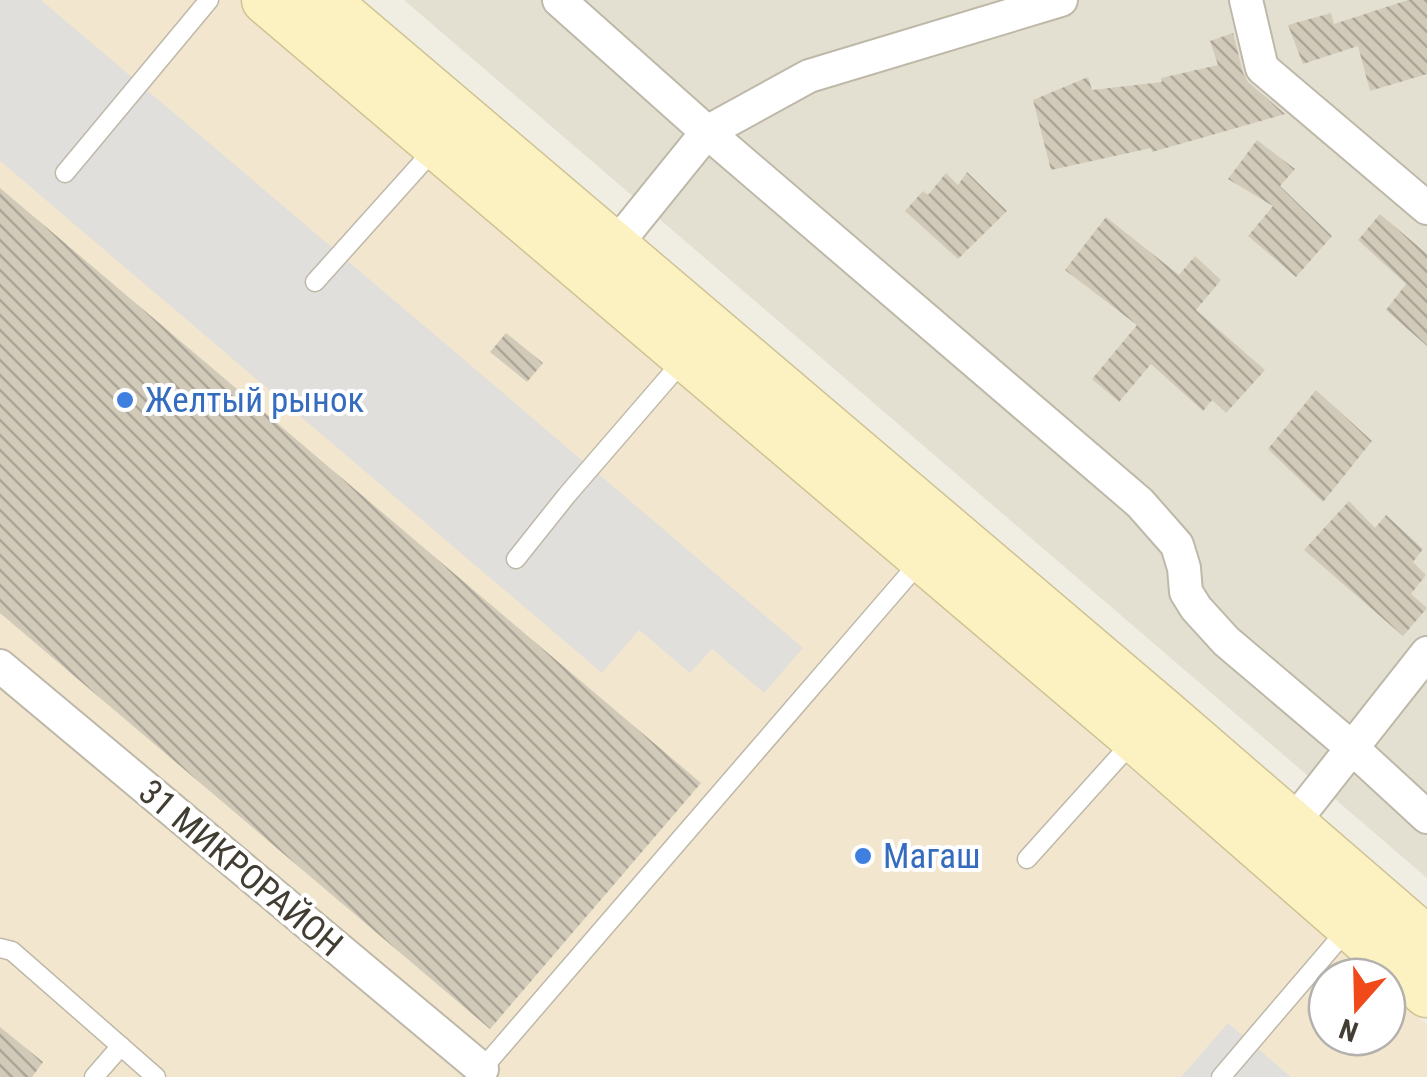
<svg xmlns="http://www.w3.org/2000/svg" width="1427" height="1077" viewBox="0 0 1427 1077" font-family="'Roboto Condensed',sans-serif">
<style>
.residential{fill:#e4e0d1}
.commercial{fill:#f2e6ce}
.parking{fill:#e1dfdb}
.building{fill:url(#building-back-hatch)}
.lines{fill:none;stroke-linecap:round;stroke-linejoin:round}
.lane-casing{stroke:#beb8a9;stroke-width:21}
.street-casing{stroke:#beb8a9;stroke-width:36}
.secondary-casing{stroke:#cfc394;stroke-width:51}
.lane{stroke:#fff;stroke-width:18}
.street{stroke:#fff;stroke-width:32}
.secondary{stroke:#fcf2c1;stroke-width:48}
.shop-dot{fill:#3f7fe0;stroke:#fff;stroke-width:4}
.labels{text-anchor:middle;stroke-width:8;stroke-linejoin:round;paint-order:stroke}
.shop-label{font-size:35px;fill:#366cbe;stroke:#fff;text-anchor:start}
.street-label{font-size:35px;fill:#423d33;stroke:#fff}
</style>
<defs>
<pattern id="building-back-hatch" width="6" height="6" patternUnits="userSpaceOnUse" patternTransform="scale(2.5)"><rect width="6" height="6" fill="#d1cab9"/><path d="M-1 5l2 2M0 0l6 6M5-1l2 2" fill="none" stroke="#aba597"/></pattern>
</defs>
<rect width="100%" height="100%" fill="#f0ede3"/>
<!-- residential -->
<path class="residential" d="M404,0H1427V878L678,235Z"/>
<!-- commercial -->
<path class="commercial" d="M0,0H238L1372,977H1327V1037H1387V990L1427,1025V1077H0Z"/>
<!-- parking -->
<g class="parking">
<path d="M0,0H41L803,648L764,693L712,649L690,673L639,630L602,673L0,161Z"/>
<path d="M1228,1023L1291,1077H1181Z"/>
</g>
<!-- building -->
<g class="building">
<path d="M1408,0H1427V74L1370,91L1358,46L1303,64L1288,25L1331,13L1334,24Z"/>
<path d="M1233,33L1243,73L1248,82L1285,114L1152,152L1151,148L1051,170L1033,100L1088,77L1092,90L1162,82L1161,78L1218,65L1210,41Z"/>
<path d="M1257,140L1295,169L1280,186L1332,236L1296,277L1248,236L1273,206L1228,179Z"/>
<path d="M967,172L1007,211L958,259L905,211L923,191L928,195L946,173L958,185Z"/>
<path d="M0,188L701,783L490,1029L0,613Z"/>
<path d="M1380,214L1427,254V346L1386,310L1406,284L1358,240Z"/>
<path d="M1106,217L1179,275L1195,256L1221,280L1196,310L1265,370L1226,413L1212,400L1203,411L1151,364L1119,402L1092,379L1137,325L1065,270Z"/>
<path d="M506,333L543,363L527,382L490,352Z"/>
<path d="M1316,390L1372,441L1323,502L1268,449Z"/>
<path d="M1349,501L1375,528L1386,515L1423,549L1413,562L1426,575L1411,594L1427,608L1403,636L1304,550Z"/>
<path d="M0,1027L43,1062L32,1077H0Z"/>
</g>
<g class="lines">
<!-- lane casing -->
<g class="lane-casing">
<g id="lane">
<path d="M65,173L209,0"/>
<path d="M315,282L437,146"/>
<path d="M516,559L567,495L687,356"/>
<path d="M1027,859L1135,739"/>
<path d="M0,948L12,951L156,1077"/>
<path d="M482,1069L923,558"/>
<path d="M94,1077L121,1046"/>
<path d="M1221,1077L1350,926"/>
</g>
</g>
<!-- street casing -->
<g class="street-casing">
<g id="street">
<path d="M559,0L707,132L1140,503L1177,545L1184,568L1186,592L1196,608L1226,641L1351,747L1427,817"/>
<path d="M1246,0L1262,68L1427,208"/>
<path d="M614,247L707,132L809,76L1061,0"/>
<path d="M0,666L482,1069"/>
<path d="M1281,838L1427,653"/>
</g>
</g>
<!-- secondary casing -->
<g class="secondary-casing">
<g id="secondary">
<path d="M266,0L1136,739L1427,993"/>
<path d="M324,0L1161,711L1427,941"/>
</g>
</g>
<!-- lane -->
<use href="#lane" class="lane"/>
<!-- street -->
<use href="#street" class="street"/>
<!-- secondary -->
<use href="#secondary" class="secondary"/>
</g>
<!-- markers -->
<g class="shop-dot">
<circle cx="125" cy="400" r="10"/>
<circle cx="863" cy="856" r="10"/>
</g>
<g class="labels">
<!-- shop labels -->
<g class="shop-label">
<text x="145" y="412">Желтый рынок</text>
<text x="883" y="868">Магаш</text>
</g>
<!-- street labels -->
<g class="street-label">
<text transform="translate(241 868) rotate(40)" y="12">31 МИКРОРАЙОН</text>
</g>
</g>
<!-- north arrow -->
<g transform="translate(1357 1007) rotate(200)"><circle r="48" fill="#ffffff" stroke="#b3b1ad" stroke-width="2.5"/>
<path d="M0-8L18 38L0 25L-18 38Z" fill="#f04a1a"/>
<text y="-15" font-size="28" font-weight="bold" text-anchor="middle" fill="#423d33">N</text>
</g>
</svg>
